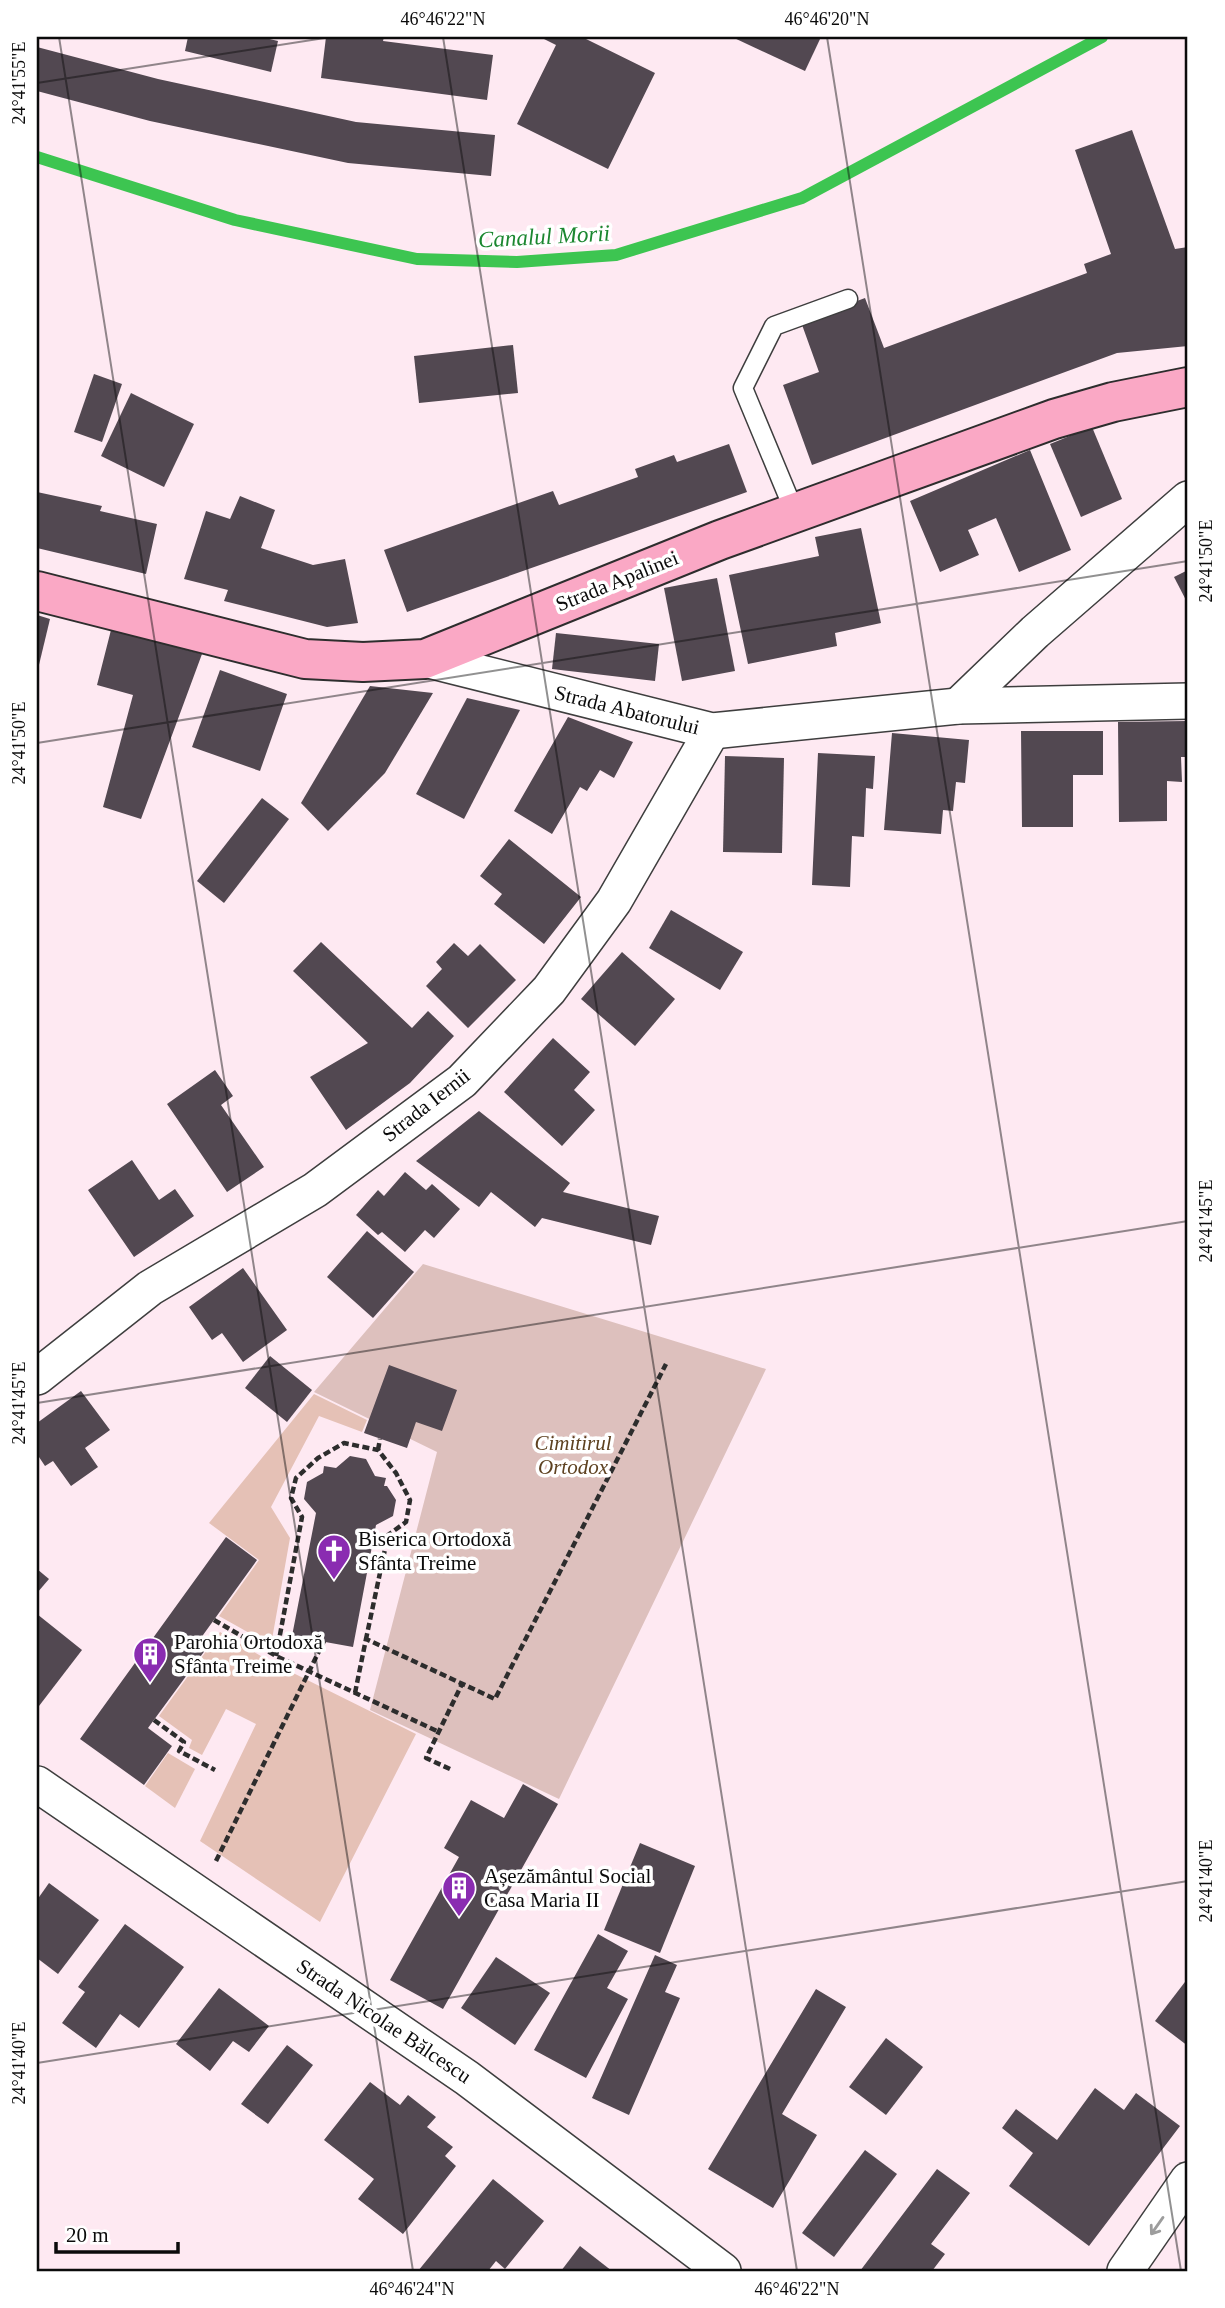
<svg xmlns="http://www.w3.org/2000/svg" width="1225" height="2308" viewBox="0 0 1225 2308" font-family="'Times New Roman',serif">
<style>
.green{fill:#e5c1b6}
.cemetery{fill:#ddc0bd}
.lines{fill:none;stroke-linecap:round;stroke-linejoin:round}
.stream{stroke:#3dc551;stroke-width:12}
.building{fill:#524851}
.lane-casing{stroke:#3e3e3e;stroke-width:21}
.street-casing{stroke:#3e3e3e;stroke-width:38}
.secondary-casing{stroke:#2d2d2d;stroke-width:42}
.path{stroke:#2d2d2d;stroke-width:4.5;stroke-dasharray:7 3.5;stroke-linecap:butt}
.lane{stroke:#fff;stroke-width:18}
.street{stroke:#fff;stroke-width:35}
.secondary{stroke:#faa8c5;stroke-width:38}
.oneway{stroke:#9d9d9d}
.ticks{fill:none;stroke:#0b0b0b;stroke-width:2;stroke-opacity:0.45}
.labels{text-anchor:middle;stroke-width:7;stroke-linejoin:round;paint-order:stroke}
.street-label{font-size:21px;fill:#0b0b0b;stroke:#fff}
.park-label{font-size:21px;font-style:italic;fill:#5d4120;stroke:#fff}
.poi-label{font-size:21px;fill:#0b0b0b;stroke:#fff;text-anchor:start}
.water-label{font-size:23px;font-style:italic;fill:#1b8730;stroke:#fff}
.neatline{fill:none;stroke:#0b0b0b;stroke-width:2.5}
.ticks-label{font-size:18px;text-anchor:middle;fill:#0b0b0b}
</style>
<rect width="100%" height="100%" fill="#fee9f2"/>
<!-- green -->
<g class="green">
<path d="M314,1394L367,1420L362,1432L319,1416L271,1507L290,1538L271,1645L219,1616L259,1560L209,1523Z"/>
<path d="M220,1632L273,1663L416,1734L320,1922L200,1841L256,1724L226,1709L202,1755L189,1748L192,1740L159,1716Z"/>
<path d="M168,1753L195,1769L175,1808L145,1786Z"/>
</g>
<!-- cemetery -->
<path class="cemetery" d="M423,1264L766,1369L559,1799L370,1710L437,1452L314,1392Z"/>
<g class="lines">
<!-- stream -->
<path class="stream" d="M37,157L235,220L417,259L517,262L616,255L802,198L1102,37"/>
</g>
<!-- building -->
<g class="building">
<path d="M188,37H261L278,41L271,72L185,51Z"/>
<path d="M326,37H384L383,41L493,55L487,100L321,78Z"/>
<path d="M540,37H582L655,73L608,169L517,124L556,45Z"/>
<path d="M732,37H821L805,71Z"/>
<path d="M37,47L158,79L356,122L495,135L491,176L348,163L150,121L37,91Z"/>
<path d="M1132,130L1175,249L1188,247V346L1117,353L812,465L783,385L819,372L801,322L865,298L884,348L1087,273L1084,264L1111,254L1075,150Z"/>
<path d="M513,345L518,393L419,403L414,356Z"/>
<path d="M94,374L122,384L102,442L74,432Z"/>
<path d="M131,393L194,424L164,487L101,456Z"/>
<path d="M1092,427L1122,499L1081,517L1050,444Z"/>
<path d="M729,444L747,492L407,612L384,550L553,491L559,505L638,477L635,469L674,455L677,462Z"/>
<path d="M1030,450L1071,550L1019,572L996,518L968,530L979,555L940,572L910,501Z"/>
<path d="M37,492L102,506L100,511L157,524L146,574L37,548Z"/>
<path d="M240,496L275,510L261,548L313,565L345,559L358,623L327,627L224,601L228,590L184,579L206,511L230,519Z"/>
<path d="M861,528L881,623L835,633L837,646L748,664L729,575L819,556L815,537Z"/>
<path d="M1188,570V604L1174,577Z"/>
<path d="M717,578L735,671L682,681L664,588Z"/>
<path d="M37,615L50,619L38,669H37Z"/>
<path d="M111,630L202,654L141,819L103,807L133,695L97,685Z"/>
<path d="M556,633L659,644L655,681L552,669Z"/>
<path d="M220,670L287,694L260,771L192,747Z"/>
<path d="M370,686L433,693L385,773L328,831L301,803Z"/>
<path d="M467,698L520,710L464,819L416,794Z"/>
<path d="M568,717L633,742L614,778L600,770L587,791L580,787L552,834L514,811Z"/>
<path d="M1187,721V757H1181L1182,782L1167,781V821L1119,822L1118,722Z"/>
<path d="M1021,731H1103V775H1073V827H1022Z"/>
<path d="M892,733L969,740L965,783L956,782L953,811L943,810L941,834L884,830Z"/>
<path d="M818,753L875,756L873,789L866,788L864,837L852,836L850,887L812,885Z"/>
<path d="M725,756L784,758L782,853L723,852Z"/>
<path d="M262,798L289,819L224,903L197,881Z"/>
<path d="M509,839L581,897L544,944L494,904L502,894L480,876Z"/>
<path d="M671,910L743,952L720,990L649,948Z"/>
<path d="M321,942L412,1028L428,1011L454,1036L410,1083L346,1130L310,1077L368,1043L293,971Z"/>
<path d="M454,943L468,956L480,944L516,980L468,1028L426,986L442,969L436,962Z"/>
<path d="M622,952L675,999L635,1046L581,999Z"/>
<path d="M553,1038L590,1072L574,1090L595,1110L562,1146L504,1092Z"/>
<path d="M215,1070L233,1096L221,1105L264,1167L227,1192L167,1104Z"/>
<path d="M479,1111L570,1183L563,1192L659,1216L651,1245L542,1218L535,1227L491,1192L479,1207L416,1161Z"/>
<path d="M132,1160L159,1200L175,1189L194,1216L134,1257L88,1190Z"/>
<path d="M405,1172L426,1190L432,1184L460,1209L434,1238L425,1230L405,1252L382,1232L378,1235L356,1215L378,1190L384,1196Z"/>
<path d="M367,1231L414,1272L373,1318L327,1277Z"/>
<path d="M243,1268L287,1330L243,1362L222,1333L212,1340L189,1307Z"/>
<path d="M270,1356L312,1390L287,1422L245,1388Z"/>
<path d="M389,1365L457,1390L442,1431L416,1422L407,1448L364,1433Z"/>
<path d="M81,1391L110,1430L85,1448L98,1467L71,1486L53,1461L45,1466L37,1454V1423Z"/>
<path d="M350,1456L366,1459L375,1476L386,1478L384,1486H387L396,1500L393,1516L376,1525L353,1647L292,1636L316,1513L304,1499L307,1482L323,1473L324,1466L336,1468Z"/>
<path d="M226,1537L257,1560L198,1642L206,1649L148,1728L172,1746L144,1785L80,1739Z"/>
<path d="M37,1569L49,1579L37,1593Z"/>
<path d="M37,1614L82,1650L39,1706L37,1705Z"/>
<path d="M523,1784L558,1804L443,2009L390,1980L459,1857L444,1848L471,1800L504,1818Z"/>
<path d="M640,1843L695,1866L660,1953L604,1930Z"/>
<path d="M49,1883L99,1920L58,1974L37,1958V1900Z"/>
<path d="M125,1924L184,1967L139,2028L120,2014L96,2048L62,2023L85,1992L78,1987Z"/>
<path d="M598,1934L628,1951L607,1988L628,1999L586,2078L534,2050Z"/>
<path d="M655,1955L677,1965L665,1992L680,1998L629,2115L592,2098Z"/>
<path d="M496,1957L550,1993L515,2045L461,2008Z"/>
<path d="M1188,1978V2046L1155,2021Z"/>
<path d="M219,1988L269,2026L249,2052L233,2041L210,2071L176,2044Z"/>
<path d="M816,1989L846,2007L782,2114L817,2135L773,2208L708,2169Z"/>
<path d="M886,2038L923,2067L886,2115L849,2087Z"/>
<path d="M287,2045L313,2065L268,2124L241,2104Z"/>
<path d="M370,2082L400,2105L408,2095L436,2117L427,2127L453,2147L445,2156L456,2166L403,2234L358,2199L374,2179L324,2140Z"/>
<path d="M1095,2088L1124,2110L1136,2093L1180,2126L1089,2246L1009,2186L1033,2153L1002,2128L1016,2109L1057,2140Z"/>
<path d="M865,2150L897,2174L834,2257L802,2233Z"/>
<path d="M937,2169L970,2193L931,2244L945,2254L932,2271H860Z"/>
<path d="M493,2179L544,2221L505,2269L496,2261L488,2271H418Z"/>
<path d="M580,2246L612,2271H561Z"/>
</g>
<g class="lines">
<!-- lane casing -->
<g class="lane-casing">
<path id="lane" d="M795,513L743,388L774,326L848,299"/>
</g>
<!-- street casing -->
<g class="street-casing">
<g id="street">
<path d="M425,659L712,731L958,706L1188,701"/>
<path d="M958,706L1035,632L1188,499"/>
<path d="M37,1377L150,1288L315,1190L462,1081L549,990L614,901L712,731"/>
<path d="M37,1784L467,2078L723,2271"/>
<path d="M1125,2271L1188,2180"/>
</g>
</g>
<!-- secondary casing -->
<g class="secondary-casing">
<path id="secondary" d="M37,591L305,659L363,662L425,659L720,540L1054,419L1113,402L1188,387"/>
</g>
<!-- path -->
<g class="path">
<path d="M378,1450L380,1439"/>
<path d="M214,1620L276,1656L439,1732"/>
<path d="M276,1656L302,1517L291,1498L296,1478L318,1458L344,1443L378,1450L396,1473L410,1500L406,1522L388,1535L366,1639"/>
<path d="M355,1693L366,1639L495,1699L666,1364"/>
<path d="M154,1720L184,1742L179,1751L215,1770"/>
<path d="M450,1769L426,1758L462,1684"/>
<path d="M216,1861L324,1641"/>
</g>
<!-- lane -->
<use href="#lane" class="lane"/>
<!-- street -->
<use href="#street" class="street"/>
<!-- secondary -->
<use href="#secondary" class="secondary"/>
</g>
<!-- one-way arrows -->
<defs><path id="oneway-shaft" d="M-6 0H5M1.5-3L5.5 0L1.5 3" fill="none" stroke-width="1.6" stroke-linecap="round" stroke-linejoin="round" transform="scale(1.75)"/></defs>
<use class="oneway" href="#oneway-shaft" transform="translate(1157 2226) rotate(125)"/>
<!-- ticks -->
<path class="ticks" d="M59,37L413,2271M443,37L797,2271M827,37L1181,2271M37,83L331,37M37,743L1188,561M37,1403L1188,1221M37,2063L1188,1881"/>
<!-- icons -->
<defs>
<g id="church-pin" transform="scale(1.75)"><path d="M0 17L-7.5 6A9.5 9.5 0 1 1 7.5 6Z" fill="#8a2cb1" stroke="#fff"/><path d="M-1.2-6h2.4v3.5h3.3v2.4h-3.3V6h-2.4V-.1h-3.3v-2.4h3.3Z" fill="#fff"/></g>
<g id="building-pin" transform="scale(1.75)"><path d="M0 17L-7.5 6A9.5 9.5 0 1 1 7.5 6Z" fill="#8a2cb1" stroke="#fff"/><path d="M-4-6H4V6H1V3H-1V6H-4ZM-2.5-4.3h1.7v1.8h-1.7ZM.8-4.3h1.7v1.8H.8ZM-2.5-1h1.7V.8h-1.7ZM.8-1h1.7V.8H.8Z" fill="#fff"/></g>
</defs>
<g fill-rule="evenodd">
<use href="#church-pin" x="334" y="1551"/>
<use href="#building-pin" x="150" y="1654"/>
<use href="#building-pin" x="459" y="1888"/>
</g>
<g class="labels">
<!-- street labels -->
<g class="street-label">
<text transform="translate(617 581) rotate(-22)" y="7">Strada Apalinei</text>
<text transform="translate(627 710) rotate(14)" y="7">Strada Abatorului</text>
<text transform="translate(426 1105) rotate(-38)" y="7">Strada Iernii</text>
<text transform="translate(384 2021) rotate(34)" y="7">Strada Nicolae Bălcescu</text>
</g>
<!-- park labels -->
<g class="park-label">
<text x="573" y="1450">Cimitirul<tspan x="573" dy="24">Ortodox</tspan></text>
</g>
<!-- poi labels -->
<g class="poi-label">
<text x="358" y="1546">Biserica Ortodoxă<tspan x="358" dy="24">Sfânta Treime</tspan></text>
<text x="174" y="1649">Parohia Ortodoxă<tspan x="174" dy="24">Sfânta Treime</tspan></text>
<text x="484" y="1883">Așezământul Social<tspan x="484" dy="24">Casa Maria II</tspan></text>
</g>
<!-- water labels -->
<g class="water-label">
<text transform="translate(544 236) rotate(-3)" y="8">Canalul Morii</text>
</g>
</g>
<!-- border -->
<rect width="1225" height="2308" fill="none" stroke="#ffffff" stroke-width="77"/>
<!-- scale -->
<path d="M56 2242v10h122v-10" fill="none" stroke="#0b0b0b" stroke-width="3.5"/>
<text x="66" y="2242" font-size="21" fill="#0b0b0b" stroke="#ffffff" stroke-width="5" paint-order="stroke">20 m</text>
<rect x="38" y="38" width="1148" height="2232" class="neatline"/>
<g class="ticks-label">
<text x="443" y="25">46°46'22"N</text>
<text x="827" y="25">46°46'20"N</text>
<text transform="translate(19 83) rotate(-90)" y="6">24°41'55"E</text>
<text transform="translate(1206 561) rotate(-90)" y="6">24°41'50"E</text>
<text transform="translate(19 743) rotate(-90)" y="6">24°41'50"E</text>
<text transform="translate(1206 1221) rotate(-90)" y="6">24°41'45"E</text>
<text transform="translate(19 1403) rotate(-90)" y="6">24°41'45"E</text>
<text transform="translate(1206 1881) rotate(-90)" y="6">24°41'40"E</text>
<text transform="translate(19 2063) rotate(-90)" y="6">24°41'40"E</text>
<text x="412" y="2295">46°46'24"N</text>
<text x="797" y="2295">46°46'22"N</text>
</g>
</svg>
